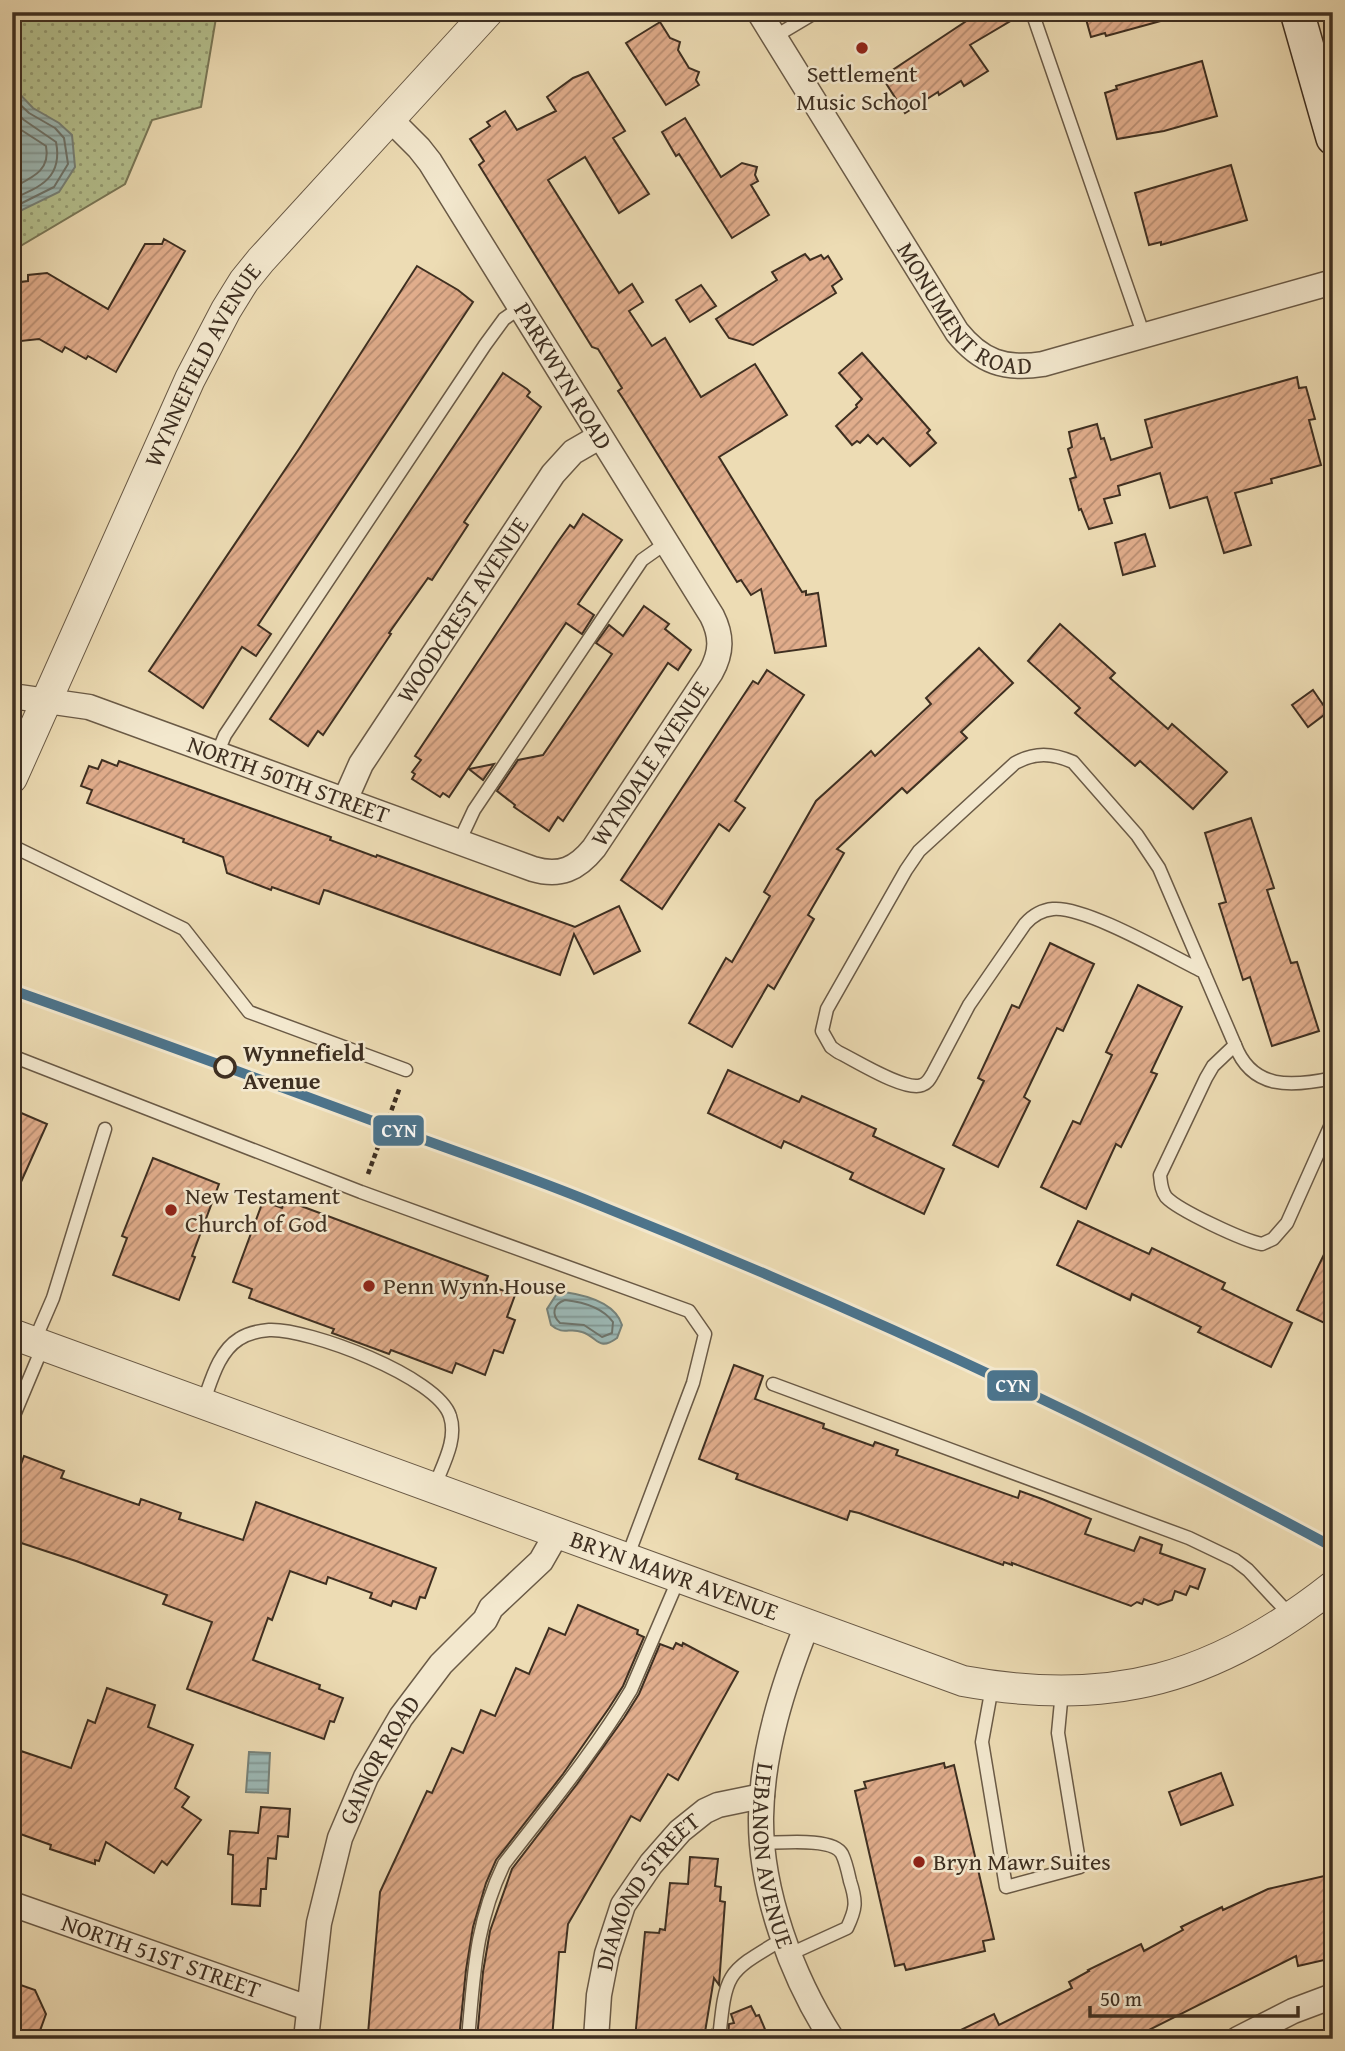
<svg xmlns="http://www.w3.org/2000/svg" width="1345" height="2051" viewBox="0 0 1345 2051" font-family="'Gentium Book Plus',serif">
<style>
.grass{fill:url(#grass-dots);stroke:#7a7858;stroke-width:2}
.water{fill:url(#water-rules);stroke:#76827a;stroke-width:2}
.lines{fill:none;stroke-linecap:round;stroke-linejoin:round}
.shore{stroke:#6d746c;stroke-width:2}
.building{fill:url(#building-hatch);stroke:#3e2f21;stroke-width:2}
.service-casing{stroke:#6a5a46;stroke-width:15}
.minor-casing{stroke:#6a5a46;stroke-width:27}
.tertiary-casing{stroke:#6a5a46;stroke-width:32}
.secondary-casing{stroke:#3e2f21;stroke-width:36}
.path{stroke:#3e2f21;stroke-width:4.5;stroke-dasharray:5 3.5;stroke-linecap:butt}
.service{stroke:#f3e8ce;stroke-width:12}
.minor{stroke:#f3e8ce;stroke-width:24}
.tertiary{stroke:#f3e8ce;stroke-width:30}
.secondary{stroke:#f3e8ce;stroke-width:33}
.rail-1-casing{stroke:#f3e8ce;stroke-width:16}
.rail-1{stroke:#4c748c;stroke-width:10}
.poi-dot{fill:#8f2418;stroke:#f3e8ce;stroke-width:2.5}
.stop-dot{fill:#f3e8ce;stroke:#3e2f21;stroke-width:3.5}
.labels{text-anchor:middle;stroke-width:5;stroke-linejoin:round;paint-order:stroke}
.poi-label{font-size:24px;fill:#3e2f21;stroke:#f3e8ce;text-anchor:start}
.street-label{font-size:24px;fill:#3e2f21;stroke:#f3e8ce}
.stop-label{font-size:24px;font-weight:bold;fill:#3e2f21;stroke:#f3e8ce;text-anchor:start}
.line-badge{stroke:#f3e8ce;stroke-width:2.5}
.badge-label{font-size:19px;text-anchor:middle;font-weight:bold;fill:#fff}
</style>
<defs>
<pattern id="grass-dots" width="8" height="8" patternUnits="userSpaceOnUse" patternTransform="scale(1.75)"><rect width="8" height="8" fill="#b5c18f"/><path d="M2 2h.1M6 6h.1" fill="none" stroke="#959d74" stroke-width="1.8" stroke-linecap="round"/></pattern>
<pattern id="water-rules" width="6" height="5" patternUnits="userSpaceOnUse" patternTransform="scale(1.75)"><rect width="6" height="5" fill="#9cb9b6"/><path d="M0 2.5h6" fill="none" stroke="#819794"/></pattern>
<pattern id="building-hatch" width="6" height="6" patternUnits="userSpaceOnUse" patternTransform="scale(1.75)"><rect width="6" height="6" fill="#e1ad8c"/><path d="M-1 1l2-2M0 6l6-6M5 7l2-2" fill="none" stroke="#b88d72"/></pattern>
</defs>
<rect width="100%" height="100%" fill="#eddcb4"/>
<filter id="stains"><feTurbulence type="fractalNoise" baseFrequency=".00286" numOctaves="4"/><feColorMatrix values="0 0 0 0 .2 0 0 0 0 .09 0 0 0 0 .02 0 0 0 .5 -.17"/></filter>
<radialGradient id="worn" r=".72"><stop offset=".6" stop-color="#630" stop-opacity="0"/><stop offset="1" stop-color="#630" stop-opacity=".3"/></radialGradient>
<!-- grass -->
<path class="grass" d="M12,12H217L201,107L152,120L125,184L12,251Z"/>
<!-- water -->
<g class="water">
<path d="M13,87L33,108L59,123L72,135L75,167L59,192L12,215Z"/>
<path d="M564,1292C585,1295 615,1302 622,1325L617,1338C598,1352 598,1337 582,1332C569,1327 564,1336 551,1325L547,1309L556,1295Z"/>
<path d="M249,1752L270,1753L268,1793L246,1792Z"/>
</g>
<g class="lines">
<!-- shore -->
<g class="shore">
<path d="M12,97L29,113L55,128L64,138L68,164L54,187L12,208"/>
<path d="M12,109L24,120L56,142C63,177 41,187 12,199"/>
<path d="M12,124L46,146C51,171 31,178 12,188"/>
<path d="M565,1300C583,1302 602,1307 613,1322L612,1333L602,1337L584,1325L560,1323C551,1315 553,1304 565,1300Z"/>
</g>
</g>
<!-- building -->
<g class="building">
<path d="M980,12L1024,13L970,45L988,71L964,86L961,81L939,95L938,92L905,113L882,77Z"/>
<path d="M1084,12H1167L1168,19L1106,36L1105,33L1091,37Z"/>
<path d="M660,22L670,38L680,42L678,50L689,68L699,72L696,80L699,85L666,105L626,43Z"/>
<path d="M1202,61L1217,116L1164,131L1117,139L1105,93L1117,89L1116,86Z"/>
<path d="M588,72L625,131L613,138L649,194L619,213L585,157L548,180L619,293L632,284L643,302L629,311L652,346L665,338L701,397L755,364L787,415L719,457L802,592L806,591V595L818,593L826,646L775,653L761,589L751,595L741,580L737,582L624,400L618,391L622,388L598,349L592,347L479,165L484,161L470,139L490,126L487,122L505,111L517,130L556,111L547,97L573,78Z"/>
<path d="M685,118L721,177L742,163L757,167L755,175L758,181L751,185L769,215L732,238L679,154L676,156L662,132Z"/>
<path d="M1231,165L1247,220L1161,245V242L1149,245L1135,193Z"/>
<path d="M164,239L185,251L116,372L88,356L86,359L65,347L62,352L39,339L12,342V283L28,281V275L47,273L108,309L145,244H162Z"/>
<path d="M805,254L810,260L821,255L824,259L828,256L842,279L832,286L836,293L753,345L729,338L716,319L777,280L772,272Z"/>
<path d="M417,266L458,290L473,302L258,625L271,634L256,656L242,647L203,708L149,671L299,449Z"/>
<path d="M701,285L716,306L690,322L676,300Z"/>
<path d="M862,353L930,430L927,433L936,443L910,466L883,438L877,444L868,435L860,443L857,441L852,445L836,426L857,407L856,405L862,399L839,373Z"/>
<path d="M503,373L527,389L530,392L527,396L541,407L464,522L468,525L432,580L428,578L389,633L391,634L323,735L318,731L308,746L270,719Z"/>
<path d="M1297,377L1299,388L1306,387L1315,419L1309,420L1321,465L1271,479L1272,483L1235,493L1251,545L1224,553L1207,497L1170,508L1160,473L1118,486L1120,495L1104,499L1112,523L1089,529L1081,509L1079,510L1070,479L1076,477L1068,449L1072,447L1069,432L1097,424L1101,439L1104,438L1111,460L1152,447L1145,420Z"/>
<path d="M583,514L622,540L578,604L594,615L582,634L566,623L449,797L443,793L440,797L412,779L415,774L412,772L421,760L415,756L557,543L570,525L574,528Z"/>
<path d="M1145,534L1155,566L1123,575L1115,543Z"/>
<path d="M644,606L669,624L665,629L691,650L678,670L668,663L563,821L558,817L549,831L514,807L515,805L497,791L518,760L543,755L597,676L612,654L596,643L609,625L623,636Z"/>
<path d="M1060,624L1115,673L1110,678L1168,729L1172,724L1227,772L1193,809L1140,761L1135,766L1075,713L1080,708L1028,661Z"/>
<path d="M979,648L1013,683L961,732L967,738L907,793L902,788L837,849L844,853L808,915L814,919L774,989L768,985L732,1047L689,1023L726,958L732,962L770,896L764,892L816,801L871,751L875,756L931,704L926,698Z"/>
<path d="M767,670L804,695L735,801L745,808L729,831L719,824L662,909L621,880L753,681L758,684Z"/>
<path d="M1313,690L1328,712L1308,727L1292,705Z"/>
<path d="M102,760L117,766L119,761L331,837L330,840L376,857L377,855L575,927L619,906L640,951L594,974L574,934L560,975L328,891L324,890L319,904L272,887L271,890L227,873L223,857L183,842L184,839L87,803L92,790L81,786L89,766L98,769Z"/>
<path d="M494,764L483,780L469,769Z"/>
<path d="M1251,818L1274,888L1267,890L1291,963L1297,962L1319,1031L1272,1046L1250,977L1243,980L1219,904L1226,902L1205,833Z"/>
<path d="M1050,943L1094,964L1063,1031L1057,1028L1024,1097L1030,1101L998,1167L953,1145L984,1081L978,1078L1012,1005L1019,1008Z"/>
<path d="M1138,985L1182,1007L1151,1072L1157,1074L1121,1147L1116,1144L1086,1209L1041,1187L1073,1121L1080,1124L1112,1055L1106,1052Z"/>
<path d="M728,1070L799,1102L802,1096L876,1129L873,1136L944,1169L924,1214L850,1179L853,1173L784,1141L781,1148L708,1113Z"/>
<path d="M12,1109L47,1124L12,1202Z"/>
<path d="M153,1158L219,1184L192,1256L195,1257L179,1300L113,1275L127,1238L122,1236Z"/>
<path d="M285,1200L488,1276L485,1284L515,1295L507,1317L515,1320L503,1353L494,1350L485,1375L456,1363L452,1373L391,1350L389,1354L332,1333L334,1329L249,1298L252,1289L233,1282L263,1201L282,1208Z"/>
<path d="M1078,1221L1149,1254L1152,1248L1225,1283L1222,1289L1292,1323L1271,1367L1198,1332L1201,1327L1132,1294L1130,1300L1057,1265Z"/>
<path d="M1333,1236V1327L1297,1310Z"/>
<path d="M734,1365L763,1376L755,1399L824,1424L823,1428L873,1446L875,1442L898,1450L896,1455L1018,1498L1020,1491L1042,1499L1091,1519L1085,1534L1134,1551L1140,1537L1162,1545L1160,1553L1205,1569L1198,1589L1190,1586L1186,1595L1175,1591L1172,1600L1158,1605L1144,1599L1142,1604L1137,1602L1131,1606L1012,1563V1565L1004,1562L1003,1565L859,1513L850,1511L847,1520L736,1479L738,1474L699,1459Z"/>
<path d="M24,1456L64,1471L61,1478L139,1505L141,1499L181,1513L179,1519L243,1540L256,1502L436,1568L425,1598L420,1597L416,1609L393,1601L391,1606L370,1598L372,1593L328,1577L326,1584L290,1571L272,1620L268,1618L253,1660L320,1685L319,1689L343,1698L334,1722L330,1721L324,1739L187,1689L212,1622L163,1604L167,1595L76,1561L12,1540V1489Z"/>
<path d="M578,1605L638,1630L637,1634L644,1637L623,1686L609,1708L563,1774L496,1860L486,1883L473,1927L466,1970L459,2039H381L382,2035L368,2034L380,1892L427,1791L432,1793L452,1748L463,1753L481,1710L495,1716L516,1668L529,1674L549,1628L565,1635Z"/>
<path d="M676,1643L682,1646L683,1643L738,1672L678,1780L668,1774L640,1821L631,1816L568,1924L565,1952H559L552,2039H477L483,1972L490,1931L512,1869L577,1784L624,1718L639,1694L660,1644L673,1649Z"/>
<path d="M107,1688L155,1705L148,1727L193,1745L175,1788L189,1797L182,1807L201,1820L167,1865L162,1861L154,1873L106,1842L99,1861L95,1860V1864L50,1849L51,1845L12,1831V1748L71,1768L88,1720L95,1723Z"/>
<path d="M944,1763L945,1768L954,1765L994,1939L983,1941L985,1951L906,1970L904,1964L895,1966L855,1791L866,1788L864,1782Z"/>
<path d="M1221,1773L1233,1805L1181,1825L1169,1792Z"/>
<path d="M261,1807L290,1809L288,1837L278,1836L276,1859L268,1858L266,1889H261L260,1906L232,1904L233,1855L228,1854L230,1831L258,1833Z"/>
<path d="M690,1857L718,1859L715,1886L721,1887L720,1901L725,1902L719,1985L714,1978L705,2032L711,2030L710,2039H635L645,1932L659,1933L660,1929L665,1930L670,1883L688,1884Z"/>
<path d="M1333,1874V1958L1298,1966L1296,1956L1131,2039H942L994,2014L999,2025L1072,1988L1069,1982L1089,1971L1088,1970L1141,1944L1144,1951L1183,1930L1181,1927L1222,1907L1223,1910L1268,1889Z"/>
<path d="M12,1982L35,1990L46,2014L37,2039H12Z"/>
<path d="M751,2006L756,2016L759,2015L769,2039H728L729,2024L734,2023L731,2014Z"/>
</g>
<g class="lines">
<!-- service casing -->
<g class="service-casing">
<g id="service">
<path d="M1032,12L1144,336"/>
<path d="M774,37L816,12"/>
<path d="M217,754L225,735L485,345L504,319L521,307"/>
<path d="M459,842L474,810L642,560L666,543"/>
<path d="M12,846L184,929L249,1012L406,1070"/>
<path d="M1204,972C1171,956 1086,906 1053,909C1041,910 1033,915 1025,924L969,1005L933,1073C930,1078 928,1083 922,1085C905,1092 855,1060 838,1052L831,1047L822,1031L827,1009L906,870L919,851L1015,763C1035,752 1052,753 1073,762L1137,835L1159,868L1235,1045C1252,1090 1292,1087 1333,1078"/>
<path d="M1235,1045L1213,1066L1206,1078L1160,1175C1161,1183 1161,1190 1166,1197C1178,1210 1244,1241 1262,1244L1273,1239L1287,1223L1333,1120"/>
<path d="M12,1056L361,1192L689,1311L705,1334L693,1383L627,1558"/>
<path d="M34,1342L53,1298L105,1129"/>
<path d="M773,1384L1189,1538L1235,1560L1248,1570L1291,1616"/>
<path d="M203,1403C211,1382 218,1352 239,1339C248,1333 258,1331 269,1330C308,1328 438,1377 450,1416C458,1440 442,1466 434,1488"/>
<path d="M12,1420L43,1346"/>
<path d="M992,1687L982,1742L1006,1887L1080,1867L1058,1733L1062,1691"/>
<path d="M763,1843C780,1843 833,1837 842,1854C846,1862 848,1872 850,1881C857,1902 856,1909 847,1928L790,1954"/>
<path d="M468,2039C474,1974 475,1924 504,1864C548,1807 594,1752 631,1690L679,1578"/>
<path d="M719,2039C726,1971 726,1973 783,1939"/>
</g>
</g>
<!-- minor casing -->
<g class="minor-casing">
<g id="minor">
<path id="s1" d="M759,12L957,332C981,362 1005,370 1043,364L1333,282"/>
<path id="s2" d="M12,696L89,707L533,869C560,877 577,869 594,848L711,672C722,652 722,636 712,616L430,162L419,148L389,118"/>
<path id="s3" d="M345,800L361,764L553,474L573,452L599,437"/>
<path id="s4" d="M807,1625C783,1686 762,1751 761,1817C760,1891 792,1977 832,2039"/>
<path id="s5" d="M12,1904L308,2008"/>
<path id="s6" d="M306,2039L319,1923L340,1838L366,1777L401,1717L441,1664L485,1620L491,1608L541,1561L557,1533"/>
<path id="s7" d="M596,2039L599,1995L607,1954L623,1905L651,1864L680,1831L705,1811L718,1805L762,1796"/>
<path d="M1238,2039L1293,2011L1333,1996"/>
</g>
</g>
<!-- tertiary casing -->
<g class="tertiary-casing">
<g id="tertiary">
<path id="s8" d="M12,778L190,379L226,310L244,281L261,260L488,12"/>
<path id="s9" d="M12,1334L963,1681C1111,1708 1215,1679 1333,1586"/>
</g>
</g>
<!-- secondary casing -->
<g class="secondary-casing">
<path id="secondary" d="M1297,12L1333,138"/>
</g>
<!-- path -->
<path class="path" d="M368,1174L400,1087"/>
<!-- service -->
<use href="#service" class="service"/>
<!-- minor -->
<use href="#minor" class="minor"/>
<!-- tertiary -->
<use href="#tertiary" class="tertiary"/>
<!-- secondary -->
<use href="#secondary" class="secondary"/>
<!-- rail-1 casing -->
<g class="rail-1-casing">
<path id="rail-1" d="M12,990C148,1038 284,1088 419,1138C480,1160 541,1181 601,1206C851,1306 1096,1419 1333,1547"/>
</g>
<!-- rail-1 -->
<use href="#rail-1" class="rail-1"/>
</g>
<!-- markers -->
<g class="poi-dot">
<circle cx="862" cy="48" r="7"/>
<circle cx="171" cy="1210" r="7"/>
<circle cx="369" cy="1286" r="7"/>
<circle cx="919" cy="1862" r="7"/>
</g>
<circle class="stop-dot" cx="225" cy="1067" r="10"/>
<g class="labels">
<!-- poi labels -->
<g class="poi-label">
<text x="862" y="82" text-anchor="middle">Settlement<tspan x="862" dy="28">Music School</tspan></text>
<text x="185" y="1204">New Testament<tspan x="185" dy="28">Church of God</tspan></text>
<text x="383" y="1294">Penn Wynn House</text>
<text x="933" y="1870">Bryn Mawr Suites</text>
</g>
<!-- street labels -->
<g class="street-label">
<text dy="8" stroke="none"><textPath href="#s1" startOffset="368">MONUMENT ROAD</textPath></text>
<text dy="8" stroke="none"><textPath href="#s8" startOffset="455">WYNNEFIELD AVENUE</textPath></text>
<text transform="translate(563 376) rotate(59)" y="8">PARKWYN ROAD</text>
<text dy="8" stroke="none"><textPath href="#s3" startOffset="224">WOODCREST AVENUE</textPath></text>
<text dy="8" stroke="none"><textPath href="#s2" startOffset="721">WYNDALE AVENUE</textPath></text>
<text dy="8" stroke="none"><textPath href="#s2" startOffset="290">NORTH 50TH STREET</textPath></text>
<text dy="8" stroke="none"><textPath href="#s9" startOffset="705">BRYN MAWR AVENUE</textPath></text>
<text dy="8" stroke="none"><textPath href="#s6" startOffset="292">GAINOR ROAD</textPath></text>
<text dy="8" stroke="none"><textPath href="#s4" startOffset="238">LEBANON AVENUE</textPath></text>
<text dy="8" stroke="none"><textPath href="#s7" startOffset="161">DIAMOND STREET</textPath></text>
<text dy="8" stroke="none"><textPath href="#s5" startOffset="158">NORTH 51ST STREET</textPath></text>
</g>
<!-- stop labels -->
<g class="stop-label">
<text x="243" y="1061">Wynnefield<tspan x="243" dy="28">Avenue</tspan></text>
</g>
</g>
<g class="line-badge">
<rect x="372" y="1114" width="53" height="33" rx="7" fill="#4c748c"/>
<rect x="986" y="1369" width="53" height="33" rx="7" fill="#4c748c"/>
</g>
<g class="badge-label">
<text x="399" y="1137">CYN</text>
<text x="1013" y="1392">CYN</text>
</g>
<!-- margin -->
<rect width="1345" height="2051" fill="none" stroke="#eddcb4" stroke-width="42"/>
<rect x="14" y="14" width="1317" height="2023" fill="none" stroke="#3e2f21" stroke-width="3.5"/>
<rect x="21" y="21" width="1303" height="2009" fill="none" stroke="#3e2f21" stroke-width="2"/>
<!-- scale -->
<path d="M1090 2006v10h208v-10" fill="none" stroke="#3e2f21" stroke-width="3.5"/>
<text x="1100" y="2006" font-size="21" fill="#3e2f21" stroke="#f3e8ce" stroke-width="5" paint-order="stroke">50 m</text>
<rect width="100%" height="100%" filter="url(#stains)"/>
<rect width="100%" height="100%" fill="url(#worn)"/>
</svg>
